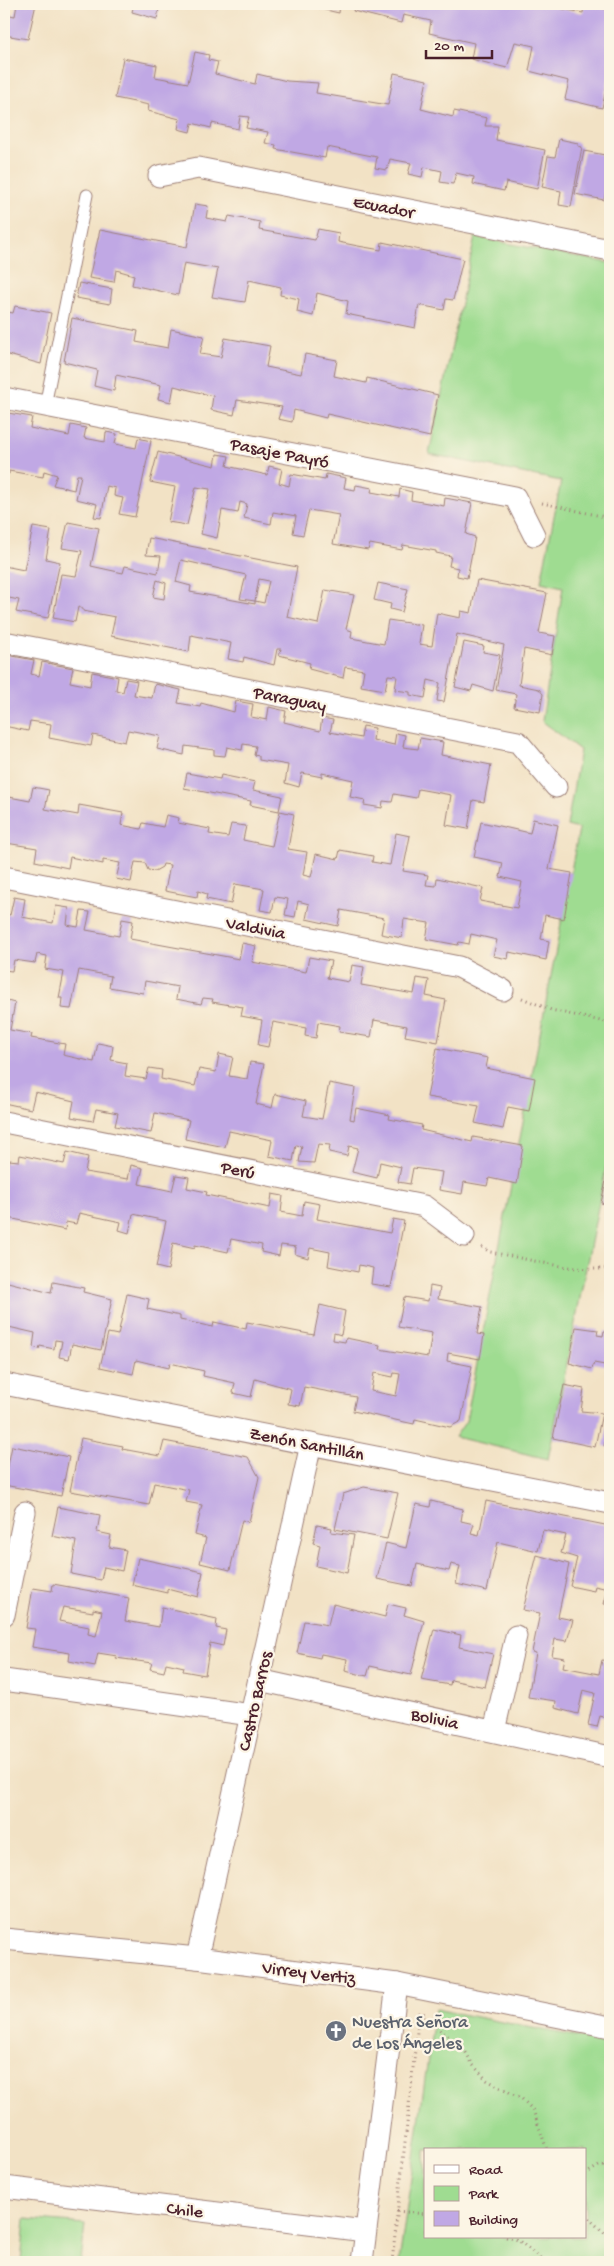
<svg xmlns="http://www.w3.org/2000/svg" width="614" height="2266" viewBox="0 0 614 2266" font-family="'Gochi Hand',sans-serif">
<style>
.green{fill:#9fdc91;stroke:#747e5e;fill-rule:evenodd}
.building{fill:#c0a8e4;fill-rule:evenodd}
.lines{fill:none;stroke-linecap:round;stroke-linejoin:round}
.lane-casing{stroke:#9e8078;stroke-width:13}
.street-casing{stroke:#9e8078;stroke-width:23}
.path{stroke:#9e8078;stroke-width:3;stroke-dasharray:1 4;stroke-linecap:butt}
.lane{stroke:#fff;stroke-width:11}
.street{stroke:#fff;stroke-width:21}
.labels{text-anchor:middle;stroke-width:4.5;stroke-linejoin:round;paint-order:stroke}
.street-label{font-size:18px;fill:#4a1f2b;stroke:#fcf5e5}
.worship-label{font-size:18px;fill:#5b616d;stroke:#fcf5e5;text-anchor:start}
</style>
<rect width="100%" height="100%" fill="#fcf5e5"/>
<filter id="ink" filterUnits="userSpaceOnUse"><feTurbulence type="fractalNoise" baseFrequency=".02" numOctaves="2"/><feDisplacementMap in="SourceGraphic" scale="10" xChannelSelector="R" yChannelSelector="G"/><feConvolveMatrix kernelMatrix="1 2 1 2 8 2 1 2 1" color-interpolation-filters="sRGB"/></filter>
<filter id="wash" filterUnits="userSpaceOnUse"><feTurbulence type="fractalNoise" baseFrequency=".0096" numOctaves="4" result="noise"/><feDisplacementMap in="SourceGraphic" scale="20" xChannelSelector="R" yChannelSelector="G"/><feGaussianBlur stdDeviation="1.12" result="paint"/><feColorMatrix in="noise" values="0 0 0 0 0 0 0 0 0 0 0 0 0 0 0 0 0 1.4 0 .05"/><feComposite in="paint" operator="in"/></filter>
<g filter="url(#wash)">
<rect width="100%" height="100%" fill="#f2e2c5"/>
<!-- green -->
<g class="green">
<path d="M475,237L610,263V1147L548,1459L455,1437L466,1421L579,829L567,826L580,750L542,721L563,587L541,582L561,481L429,454Z"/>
<path d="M435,2009L610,2043V2262H399ZM425,2150H585V2237H425Z"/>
<path d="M25,2219L85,2224L81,2262H21Z"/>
</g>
<g id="blocks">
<!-- building -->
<g class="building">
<path d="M17,4H36L28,39L4,35V14L15,16Z"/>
<path d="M134,4H160L157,19L132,12Z"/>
<path d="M299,4H340L339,13Z"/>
<path d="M355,4H538L583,13L584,5L610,10V71L602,108L565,99L569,81L529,71L534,46L515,42L507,68L471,59L474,43L429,33L431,21L403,15L401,23L353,11Z"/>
<path d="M195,52L209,55L208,60L218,62L215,74L255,84L257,74L287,81L318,83L316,93L388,105L394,73L427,80L421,109L453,117L454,111L487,118L485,126H498L496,140L545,150L537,189L506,182L504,191L473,184L474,177L456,173L453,184L440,182L442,171L424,167L422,177L408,174L411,163L390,159L387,170L375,168L377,157L327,147L325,158L275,149L276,145L265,143L268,132L246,128L249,117L240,116L238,129L212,123L211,128L192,123L190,132L178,129L180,119L148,111L149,105L115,98L123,58L157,65L155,77L188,83Z"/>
<path d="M559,139L578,143V146L582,147L571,207L559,205L561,191L542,187L548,156L555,157Z"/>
<path d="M584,151L610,156V171L604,200L575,194Z"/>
<path d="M195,204L208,206L206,218L227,222L229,216L260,222L259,230L315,240L318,229L339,233L338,242L358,246L381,250L382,242L463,259L453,300L446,299L444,310L419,305L415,328L346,314L348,301L317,293L313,316L297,312L299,299L280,295L281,287L249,280L245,302L212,297L218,269L184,263L178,295L132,285L134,275L116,270L114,282L89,278L100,230L187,247Z"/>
<path d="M79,283L112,289L110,304L76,298Z"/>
<path d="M15,306L51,313L41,364L5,354L6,346H4V311L13,313Z"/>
<path d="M72,318L138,331L136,342L168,348L171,329L204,336L200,354L221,357L225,338L270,346L266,367L301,374L305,354L337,360L334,376L366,383L367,378L438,395L430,437L327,414L326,418L294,410L292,422L278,419L282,407L237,400L234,415L211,410L213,396L174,386L171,402L158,399L161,385L116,375L114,391L94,386L97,370L64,362Z"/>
<path d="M8,413L32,417L30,428L69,436L71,425L86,428L84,438L105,442L106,432L117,434L115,444L136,448L138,438L151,441L135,517L119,514L123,498L114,496L115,488L107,486L101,518L94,517L97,504L76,499L81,475H77L74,490L53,485L57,475L44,471L43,477L9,471V474L4,473V424H7Z"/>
<path d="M158,452L215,466L217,454L229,456L227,466L267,475L269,466L282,469L279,483L289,486L291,474L325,480L326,474L346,478L344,488L355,490L356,485L372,488L371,492L399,497L400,489L412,492L411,500L444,506L445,498L472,503L466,534L475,537L467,578L457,576L458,568L449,566L451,556L436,553V551L403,545L402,550L370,544L368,550L333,544L339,515L309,510L303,535L293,533L296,516L273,512L271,524L244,518L247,504L240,502L238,513L222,510L217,538L201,534L210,489L196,487L187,525L168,522L175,487L150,482Z"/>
<path d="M68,522L99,528L91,566L123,573L125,566L158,573L161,556L146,555L149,538L297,567L287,617L318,624L325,590L354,595L346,629L352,631L351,638L384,644L388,620L422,625L419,644L432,646L437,613L460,618L461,611L471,613L477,580L547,593L539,633L555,636L552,655L524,649L519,685L539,689L543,694L540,712L514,707L516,694L496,690L504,645L457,634L444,702L437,701L440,683L428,680L425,698L410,695V692L395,690L397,676L388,675L385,690L361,686L364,670L345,667L343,678L309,669L310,663L279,655L281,649H277L274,665L244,657L243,662L228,659L231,643L191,635L189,652L111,636L115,617L83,611V609L78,607L75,622L53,618L61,574L76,576L82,551L62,548ZM181,560L246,575L240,599L255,601L259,579L269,581L264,603L255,601V604L190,592L191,586L176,582ZM157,580L166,583L164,599L153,597Z"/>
<path d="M33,527L51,530L46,559L60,562L48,618L16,612L19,600L4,597V566L24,570Z"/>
<path d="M378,583L408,589L402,612L390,609L391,604L374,600Z"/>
<path d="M464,642L484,646L483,652L500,655L493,691L473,685L471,691L455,687Z"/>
<path d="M7,655L34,660L31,674L39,676L42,662L73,668L70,682L90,686L92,672L118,677L116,690L123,692L126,679L137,681L134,695L152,698L155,684L181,690L178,703L200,707L201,703L234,712L236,701L253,704L251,717L267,720L269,707L286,711L284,722L320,731L322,718L333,720L330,732L361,738L363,726L375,728L373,740L394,745L396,733L405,735L403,747L418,749L420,738L443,742L441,755L491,765L484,802L473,800L468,829L446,825L451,795L418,789L416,798L394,794L392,802L383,801L382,808L364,805L365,800L350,797L353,780L322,773V777L302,773L299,787L285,783L288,765L259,760V756L254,755L256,746L243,744L242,750L227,747L225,756L214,755V750L185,746L184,755L157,749L160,736L128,730L125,742L93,735L91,746L49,738L51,724L30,721L28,731L4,726V669Z"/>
<path d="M187,773L220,779L221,775L255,782L253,790L282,796L279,811L250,805L251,801L184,788Z"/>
<path d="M33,787L49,790L45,809L78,815L79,805L123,813L121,825L141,829L143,823L163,827L166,815L179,818L178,823L210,829L209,834L228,837L231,824L246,826L243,840L272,846L280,811L294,814L288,849L307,852L303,875L311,877L316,854L338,859L340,850L373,856L372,862L390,865L396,833L410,836L403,871L428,875L426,885L436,886L437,878L483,888L480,901L517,908L522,882L500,877L503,863L474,857L481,822L530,833L533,819L558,825L549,869L572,873L564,919L545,915L541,939L549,941L546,960L509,952L508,959L493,956L497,940L471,934L469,944L459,942L458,945L426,939L429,923L404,919L402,938L381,934L384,918L341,910L338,926L306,919L309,904L298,901L295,917L285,915L288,899L275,897L272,912L260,910L264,889L235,884L231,904L206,899L207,894L198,891L197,897L165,891L170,865L163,864L162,867L155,871L148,870L145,863L135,862L131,882L116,879L120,863L103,860V864L70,857L68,868L35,861L37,848L6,843L4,850V796L30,801Z"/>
<path d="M14,897L25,899L22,917L53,923L56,906L69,908L67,925L78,927L81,911L90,912L86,930L119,936L122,919L133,921L130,939L239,959L242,943L256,946L252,962L306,972L309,957L331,961L327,978L349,982L352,965L364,967L361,985L414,994L417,978L429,980L426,996L446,1000L438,1042L405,1036L407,1026L374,1020L371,1037L339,1032L340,1026L318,1022L316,1038L305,1036L306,1028L273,1022L268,1047L258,1045L262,1020L241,1016L243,1007L212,1002L213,999L203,998L201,1004L176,999L178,987L145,981L143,993L109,987L111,976L79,970L71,1009L61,1008L62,998H59L64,972L45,969L47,956L37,954L35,963L14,960L12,971L4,970V913L10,915Z"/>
<path d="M7,1001L15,1003L10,1030L32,1034L31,1038L65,1044L63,1055L94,1062L98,1043L113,1046L111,1060L127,1063L125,1076L146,1079L149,1068L162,1070L161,1079L195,1086L199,1069L216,1072L219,1054L233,1057L229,1076L247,1079L250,1062L264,1064L256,1104L272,1108L275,1094L306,1101L303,1116L322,1119L329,1083L355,1088L350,1119L354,1120L356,1108L390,1115L389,1119L422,1125L421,1130L472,1142L473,1137L523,1146L517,1184L489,1178L487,1186L464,1182L462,1194L439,1190L442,1172L413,1168L410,1184L398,1182L401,1167L380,1162L377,1178L352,1172L358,1148L349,1146L347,1156L329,1152L330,1145L318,1144L314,1163L299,1162L302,1146L296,1145L293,1161L269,1156L272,1140L229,1131L225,1147L185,1139L189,1120L155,1113L151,1133L115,1126L118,1113L96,1109L93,1121L71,1117L74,1101L35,1092L31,1109L4,1103V1016Z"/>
<path d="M437,1048L488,1058L486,1068L535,1078L529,1111L508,1107L503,1129L475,1123L479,1106L427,1097Z"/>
<path d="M67,1152L88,1157L85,1172L128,1179L131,1165L143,1168L139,1184L172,1191L176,1175L189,1177L187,1188L207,1192L206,1195L270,1208L272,1194L283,1196L281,1212L302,1216L304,1201L320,1204L317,1219L390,1233L393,1219L404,1221L391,1287L371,1284L373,1268L359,1265L358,1272L328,1266L330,1252L310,1248L308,1258L295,1254L296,1247L281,1245L279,1256L261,1252L262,1245L231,1239L228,1252L195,1245V1248L173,1243L168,1270L156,1267L166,1221L133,1214L129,1233L119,1230L121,1222L79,1213L76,1224L66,1222L65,1230L4,1217V1162L9,1163V1160L19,1161L20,1155L64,1164Z"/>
<path d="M608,1172L610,1173V1205L601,1203Z"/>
<path d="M4,1281L51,1293L53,1282L84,1288L83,1292L112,1299L101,1350L72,1344L69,1359L59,1357L62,1341L55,1340L54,1349L40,1346L39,1349L33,1347L35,1333L4,1326Z"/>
<path d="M430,1286L440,1288L438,1299L482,1307L477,1334L484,1335L480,1359L448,1353L447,1361L472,1366L461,1421L450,1427L415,1419L414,1424L353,1411L356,1397L304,1387L300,1406L288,1404L291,1389L255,1379L251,1397L233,1393L235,1383L203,1376L204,1371L170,1363L169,1368L136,1360L133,1374L100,1367L108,1333L118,1335L127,1294L149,1299L147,1309L180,1316V1320L213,1327L214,1322L246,1329L247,1322L314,1335L320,1305L345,1311L341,1335L334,1333L333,1340L345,1342L346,1338L380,1345L379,1349L428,1357L432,1333L398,1327L404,1297L428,1301ZM374,1373L393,1377L394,1373L400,1374L396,1396L371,1391Z"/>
<path d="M576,1327L598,1330L597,1335L603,1336L604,1331L610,1332V1366L594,1363L592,1369L569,1363Z"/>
<path d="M564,1385L584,1389L581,1411L602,1413L595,1447L553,1438Z"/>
<path d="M609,1421H610V1447L604,1446Z"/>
<path d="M81,1438L123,1446L122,1449L160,1456L164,1441L248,1457L259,1477L249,1522L242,1520L230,1570L200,1563L206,1538L195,1535L202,1505L186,1502L189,1490L154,1483L149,1505L70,1491Z"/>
<path d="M12,1446L69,1457L61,1496L4,1485Z"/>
<path d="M364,1487L398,1493L387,1539L335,1529L343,1494Z"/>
<path d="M431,1501L463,1509L461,1521L474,1524L471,1533L479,1535L486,1501L610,1526V1605L604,1604L608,1589L595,1586L594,1591L570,1586L577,1558L561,1553L566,1535L543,1530L538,1551L498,1542L487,1591L456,1584L460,1566L451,1564L449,1571L417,1564L412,1586L377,1579L386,1543L406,1548L416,1504L430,1507Z"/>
<path d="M58,1507L100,1515L97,1532L111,1535L109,1547L126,1550L122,1571L104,1567L101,1580L71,1574L76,1541L52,1536Z"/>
<path d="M317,1525L332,1528L331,1532L354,1535L347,1573L316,1566L320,1545L313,1543Z"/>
<path d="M537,1555L569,1564L558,1617L573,1620L567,1641L555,1639L552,1656L565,1658L563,1667L599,1674L602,1660L610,1661V1719L600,1716L597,1727L588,1725L595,1693L583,1690L578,1714L555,1708L556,1701L528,1697L536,1653L532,1652L540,1613L523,1610Z"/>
<path d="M138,1558L203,1572L198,1597L167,1589V1593L132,1585Z"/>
<path d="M53,1584L129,1598L125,1621L159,1627L162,1607L217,1619L216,1628L226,1630L223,1646L210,1643L205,1675L183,1671L184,1667L166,1663L164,1672L150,1669L152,1663L116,1658L117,1656L98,1653L95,1666L69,1661L70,1653L32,1647L35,1629L26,1628L33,1588L52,1591ZM63,1607L93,1612V1609L102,1611L96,1636L88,1634L89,1627L59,1621Z"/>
<path d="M333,1604L385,1617L388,1604L406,1608L404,1615L424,1621L411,1675L370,1666L367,1676L345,1671L347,1659L321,1654L320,1658L297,1653L304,1621L328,1625Z"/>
<path d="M434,1629L461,1635L459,1647L493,1654L485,1687L451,1680L450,1685L421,1680Z"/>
</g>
</g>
</g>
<g filter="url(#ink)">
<use href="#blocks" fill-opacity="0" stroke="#9e8078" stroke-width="1"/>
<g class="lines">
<!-- lane casing -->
<g class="lane-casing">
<path id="lane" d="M45,406L87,195"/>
</g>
<!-- street casing -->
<g class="street-casing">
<g id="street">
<path d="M159,176L198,168L610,250"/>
<path d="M4,398L515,497L534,535"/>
<path d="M4,642L518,742L556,787"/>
<path d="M4,877L459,967L503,990"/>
<path d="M4,1122L424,1206L464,1236"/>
<path d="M4,1384L610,1503"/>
<path d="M4,1615L25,1512"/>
<path d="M4,1680L251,1715"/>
<path d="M259,1680L610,1757"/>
<path d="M494,1731L516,1636"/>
<path d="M4,1939L197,1958L397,1984L610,2027"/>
<path d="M197,1958L311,1444"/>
<path d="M4,2187L365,2231"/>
<path d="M362,2262L397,1984"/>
</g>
</g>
<!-- path -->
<g class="path">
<path d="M542,503L610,518"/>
<path d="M522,998L551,1010L610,1023"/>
<path d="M482,1247L490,1252C525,1258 576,1273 610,1268"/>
<path d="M420,2014L464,2049L473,2065L487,2080L522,2099L533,2110L547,2150"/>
<path d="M585,2174L599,2166H610"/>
<path d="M397,2211L425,2214"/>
<path d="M585,2215L608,2236"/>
<path d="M610,2235L608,2236L610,2239"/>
<path d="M506,2237L518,2240L545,2262"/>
<path d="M392,2262L419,2013L428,2014"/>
</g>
<!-- lane -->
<use href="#lane" class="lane"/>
<!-- street -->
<use href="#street" class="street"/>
</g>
</g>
<!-- icons -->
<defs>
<g id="church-disc" transform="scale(1.125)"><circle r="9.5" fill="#6b7280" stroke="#fcf5e5"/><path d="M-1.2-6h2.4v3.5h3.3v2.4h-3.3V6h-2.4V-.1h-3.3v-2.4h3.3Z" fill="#fff"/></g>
</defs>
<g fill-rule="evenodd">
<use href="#church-disc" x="336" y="2031"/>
</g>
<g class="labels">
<!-- street labels -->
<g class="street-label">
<text transform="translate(384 206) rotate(11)" y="6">Ecuador</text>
<text transform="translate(280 452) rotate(11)" y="6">Pasaje Payró</text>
<text transform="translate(290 698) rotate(11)" y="6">Paraguay</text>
<text transform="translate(256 927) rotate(11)" y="6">Valdivia</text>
<text transform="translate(238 1169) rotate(11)" y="6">Perú</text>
<text transform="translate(307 1443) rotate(11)" y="6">Zenón Santillán</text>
<text transform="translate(254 1701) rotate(-77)" y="6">Castro Barros</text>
<text transform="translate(435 1718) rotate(12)" y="6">Bolivia</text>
<text transform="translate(309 1972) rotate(7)" y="6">Virrey Vertiz</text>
<text transform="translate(185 2209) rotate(7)" y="6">Chile</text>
</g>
<!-- worship labels -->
<g class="worship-label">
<text x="352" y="2027">Nuestra Señora<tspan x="352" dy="21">de Los Ángeles</tspan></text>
</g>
</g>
<!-- margin -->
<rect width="614" height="2266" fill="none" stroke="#fcf5e5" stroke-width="20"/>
<!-- legend -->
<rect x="424" y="2148" width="162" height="90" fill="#fcf5e5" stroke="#b59f9b"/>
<rect x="434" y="2165" width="25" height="8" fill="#ffffff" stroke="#b59f9b"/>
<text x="469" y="2174" font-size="15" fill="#4a1f2b">Road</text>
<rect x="434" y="2186" width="25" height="15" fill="#9fdc91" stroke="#b59f9b"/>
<text x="469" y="2198" font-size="15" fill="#4a1f2b">Park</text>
<rect x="434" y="2211" width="25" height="15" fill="#c0a8e4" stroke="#b59f9b"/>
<text x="469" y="2224" font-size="15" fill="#4a1f2b">Building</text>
<!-- scale -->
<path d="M426 50v8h66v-8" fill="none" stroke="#4a1f2b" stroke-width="2.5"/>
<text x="434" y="50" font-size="15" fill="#4a1f2b" stroke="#fcf5e5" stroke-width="4" paint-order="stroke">20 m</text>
</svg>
